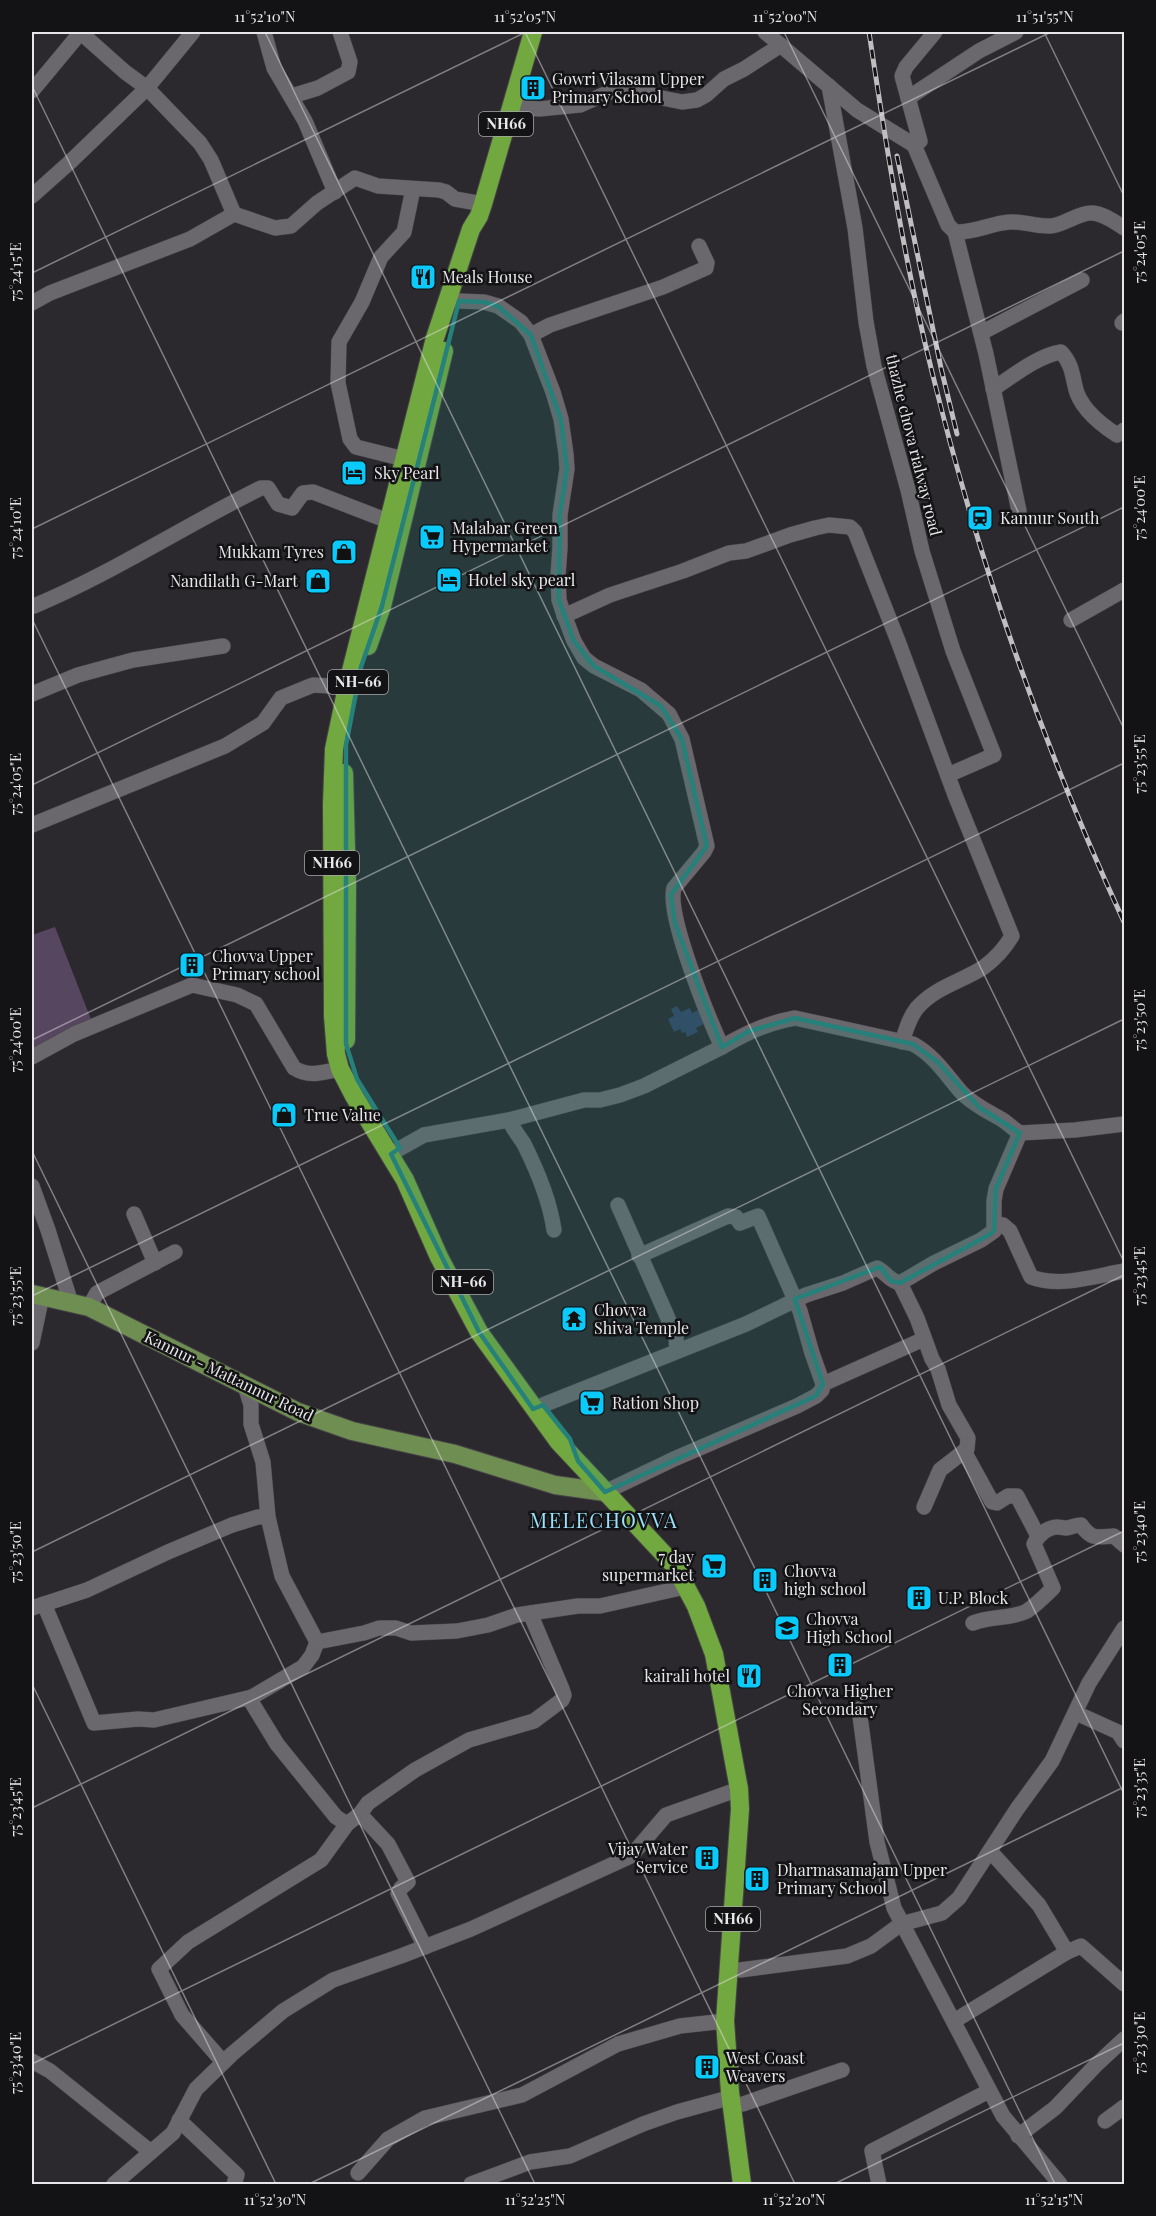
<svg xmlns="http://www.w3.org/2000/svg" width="1156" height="2216" viewBox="0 0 1156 2216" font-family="'Playfair Display',serif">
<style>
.green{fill:#574660}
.water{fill:#324463}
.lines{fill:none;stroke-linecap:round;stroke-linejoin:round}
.minor-casing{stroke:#474548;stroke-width:16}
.major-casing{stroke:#474548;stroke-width:20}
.highway-casing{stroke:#474548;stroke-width:20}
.minor{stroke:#6a686c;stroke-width:15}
.major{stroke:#6f8e52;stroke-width:18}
.highway{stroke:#72a840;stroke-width:18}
.rail-casing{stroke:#c0bec1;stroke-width:5}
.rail{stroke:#131214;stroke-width:3;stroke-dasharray:9;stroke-linecap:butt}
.marked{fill:#25817a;fill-opacity:0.2;stroke:#25817a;stroke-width:4.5;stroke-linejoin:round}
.ticks{fill:none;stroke:#e8e6e9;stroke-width:1.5;stroke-opacity:0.45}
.labels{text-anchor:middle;stroke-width:5;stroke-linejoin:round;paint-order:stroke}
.shield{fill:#131214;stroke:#a8a6a9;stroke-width:1.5}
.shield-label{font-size:15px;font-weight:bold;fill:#e8e6e9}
.poi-label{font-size:16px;fill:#e8e6e9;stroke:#131214;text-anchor:start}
.street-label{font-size:16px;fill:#e8e6e9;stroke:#131214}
.quarter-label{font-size:20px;letter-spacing:1.5px;fill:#9ae2fc;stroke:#131214}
.neatline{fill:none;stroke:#e8e6e9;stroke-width:2}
.ticks-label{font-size:15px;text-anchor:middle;fill:#e8e6e9}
</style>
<rect width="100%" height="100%" fill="#2b292d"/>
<!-- green -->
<path class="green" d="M55,927L92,1022L32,1050V935Z"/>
<!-- water -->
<path class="water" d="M677,1006L681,1012L690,1008L692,1013L698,1010L704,1024L696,1028L698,1032L687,1037L685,1032L682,1033L680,1029L674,1032L668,1019L674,1016L671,1009Z"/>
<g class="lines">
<!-- minor casing -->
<g class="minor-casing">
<g id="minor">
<path d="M80,32L125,72L147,88L200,143L211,160L234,214"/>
<path d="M264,32L274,68L305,121L335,192"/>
<path d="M765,32L857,110L914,145L948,225L955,232C975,233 991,223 1010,222C1024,221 1036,227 1051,226C1064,225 1078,213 1091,213C1103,213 1115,222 1124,228"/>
<path d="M829,86L855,228L866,322L874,366L908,490L922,551L953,651L994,755L948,775"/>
<path d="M32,91L81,32"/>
<path d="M292,96L318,88L348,72L350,62L340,32"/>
<path d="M908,98L979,51L1016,32"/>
<path d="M512,106L539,109L580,105L626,85L635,87L657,97L682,102L697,100L706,95L724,79L744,69L781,45"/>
<path d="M914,145L920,141L902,76L906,67L935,32"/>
<path d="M32,196L69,163L147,88L193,32"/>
<path d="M955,232L986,354L1019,511"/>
<path d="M32,303L50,293L190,239L234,214L275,228L291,226L317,203L355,178L378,186L439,190L446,192L455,199L483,204"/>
<path d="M1122,323L1124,321"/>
<path d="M981,333L1082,280"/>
<path d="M531,335L550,325L663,287L706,268L707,263L699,246"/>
<path d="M993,389C1013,376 1037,356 1061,352C1071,363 1072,372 1075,386C1079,407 1100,424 1117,435L1124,430"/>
<path d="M404,459L356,447L350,439L338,383L339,342L362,302L381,257L404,232L413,189"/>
<path d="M34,606C113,573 184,526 261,488H268L278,504L292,508L303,493L313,492L388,521"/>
<path d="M564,616L610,595L683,571L729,553L746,551L790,535L815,528L829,525L850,527L855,532L898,641L955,795L1012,936C1005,948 996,958 984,967C963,981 935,987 917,1008C909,1018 906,1030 902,1042"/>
<path d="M1071,620L1124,590"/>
<path d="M32,694L78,675L133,660L223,646"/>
<path d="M32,825L225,746L263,723L281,698L313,685L347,687"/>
<path d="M32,1057L74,1034L192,985L237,995L256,1004L294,1068C310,1078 323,1072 340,1069"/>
<path d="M509,1120C513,1129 519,1136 524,1144C537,1170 550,1202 554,1230"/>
<path d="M1020,1133L1075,1130L1124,1124"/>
<path d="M399,1149L424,1135L509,1120L584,1100H600L620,1095L644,1086L722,1047C709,1019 666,914 674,888L704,852L707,846L682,739L669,714L641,690L594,666L584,658L574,641L563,612L559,600L558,575L560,548V515L567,469L566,454L561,419L553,392L531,335L521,322L498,306L484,302L459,301"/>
<path d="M32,1186L48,1230L71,1303"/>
<path d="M618,1205L667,1316L676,1338L677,1351"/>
<path d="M134,1214L155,1263"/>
<path d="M995,1224L1003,1225L1010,1231L1031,1277C1060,1288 1095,1276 1124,1271"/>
<path d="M900,1283L917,1318L932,1359L938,1369L949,1405L968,1438L967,1449L940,1470L924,1507"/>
<path d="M89,1307L97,1293L175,1252"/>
<path d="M32,1343L42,1296"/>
<path d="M823,1384L924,1339"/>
<path d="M245,1386L251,1405V1424L263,1462L268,1517L282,1576L317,1642L364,1633L379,1628H396L411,1633L457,1631L488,1625L517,1615L578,1606H600L685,1587"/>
<path d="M543,1405L746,1324L806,1295L843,1283L877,1268C887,1273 889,1281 900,1283L934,1263L981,1240L994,1231V1201L996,1189L1020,1133C1013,1129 1008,1123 1001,1119C987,1111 974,1105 962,1093C946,1075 935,1056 913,1044L795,1018C767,1023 746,1033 722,1047"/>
<path d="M964,1451L992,1502L997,1503L1008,1496H1017L1038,1536"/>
<path d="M605,1492L674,1459L797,1406L816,1396L822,1390L823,1384L812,1353L800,1311L758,1216L740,1223L736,1217L728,1216L639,1256"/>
<path d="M44,1604L94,1723L138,1719L154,1720L252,1697"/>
<path d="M32,1608L87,1590L168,1552L232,1525L258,1517H268"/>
<path d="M973,1623C990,1616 1012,1619 1027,1611C1036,1605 1045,1596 1053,1588L1034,1544C1038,1535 1048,1527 1057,1527C1061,1527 1064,1528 1067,1528C1072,1527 1076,1525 1081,1525C1092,1540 1096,1537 1114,1536L1124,1545"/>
<path d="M317,1642L312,1655L303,1667L252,1697V1703L277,1744L336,1817L347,1824L360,1814L388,1844L408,1882L401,1888L398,1893L425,1947"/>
<path d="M859,1709L877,1842L894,1908L1003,2116L1060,2184"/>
<path d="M1076,1713L1118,1732L1124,1741"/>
<path d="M360,1814L368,1803L415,1770L469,1740L534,1721L562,1700L564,1695L562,1689L530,1613"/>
<path d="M990,1851L1039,1905L1067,1952L1081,1946L1124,1984"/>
<path d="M740,1970L847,1956L871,1946L901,1924L942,1913L959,1898L1017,1809L1052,1761L1089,1683L1124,1628"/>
<path d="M954,2021L1067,1952"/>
<path d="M32,2061L50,2071L151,2152"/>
<path d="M223,2062L182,2015L159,1969L188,1942L321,1860L347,1824"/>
<path d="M743,2104L842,2070"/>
<path d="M179,2120L237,2175L234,2184"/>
<path d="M1105,2121L1124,2107"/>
<path d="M1018,2136L1055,2108L1096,2065L1124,2039"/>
<path d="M358,2173L388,2139L425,2118L522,2095L618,2044L680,2026L725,2021"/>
<path d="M114,2184L173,2133L196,2089L232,2054L283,2011L333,1980L401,1956L471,1929L631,1856L666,1815L739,1789"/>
<path d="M471,2184L530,2162L570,2156L643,2124L677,2112L732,2097"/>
<path d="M879,2184L872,2151L989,2091"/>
</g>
</g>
<!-- major casing -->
<g class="major-casing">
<path id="major" d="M32,1294L89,1307L298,1412L352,1431L455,1454L555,1485L605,1492"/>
</g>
<!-- highway casing -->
<g class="highway-casing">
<g id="highway">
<path d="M533,32L483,204L479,216L471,229L435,338L421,393L347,687L334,749L332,804L333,1016L336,1054L340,1069L354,1096L405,1180L439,1257L479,1332L558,1441L674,1565L696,1606L714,1654L739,1789L740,1809L725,2021L730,2092L742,2184"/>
<path d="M368,646L382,606L444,351"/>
<path d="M344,773L347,885L346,1040"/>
</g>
</g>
<!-- minor -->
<use href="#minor" class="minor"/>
<!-- major -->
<use href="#major" class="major"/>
<!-- highway -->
<use href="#highway" class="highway"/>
<!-- rail casing -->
<g class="rail-casing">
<g id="rail">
<path d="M869,32C886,145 904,260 932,372C978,560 1043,746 1124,922"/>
<path d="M897,156L941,368L957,434"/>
</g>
</g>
<!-- rail -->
<use href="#rail" class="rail"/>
</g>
<!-- marked area -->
<path class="marked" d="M459,301L484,302L498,306L531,335L561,419L567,469L560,515L559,600L574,641L594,666L661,706L682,739L707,846L671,895L675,923L722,1047L749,1031L795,1018L913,1044L938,1062L979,1107L1020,1133L996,1189L994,1231L989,1235L900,1283L891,1281L880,1267L795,1299L823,1384L816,1396L605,1492L578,1461L570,1439L543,1405L533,1409L479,1332L391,1154L400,1148L357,1079L346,1044V745L361,667L382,606Z"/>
<!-- ticks -->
<path class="ticks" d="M265,32L1124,1794M525,32L1124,1262M784,32L1124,729M1044,32L1124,196M32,86L1055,2184M32,273L526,32M32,529L1051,32M32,619L795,2184M32,785L1124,251M32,1040L1124,507M32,1151L535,2184M32,1296L1124,763M32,1552L1124,1019M32,1684L276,2184M32,1808L1124,1275M32,2064L1124,1531M309,2184L1124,1787M834,2184L1124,2043"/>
<!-- icons -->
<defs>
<g id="building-square" transform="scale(1.35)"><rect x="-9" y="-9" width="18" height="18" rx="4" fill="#09cafa" stroke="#131214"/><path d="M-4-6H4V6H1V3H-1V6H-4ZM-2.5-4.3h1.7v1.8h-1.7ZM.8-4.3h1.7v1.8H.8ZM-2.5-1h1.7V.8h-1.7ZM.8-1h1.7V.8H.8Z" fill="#111"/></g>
<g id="restaurant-square" transform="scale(1.35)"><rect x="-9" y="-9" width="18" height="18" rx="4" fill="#09cafa" stroke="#131214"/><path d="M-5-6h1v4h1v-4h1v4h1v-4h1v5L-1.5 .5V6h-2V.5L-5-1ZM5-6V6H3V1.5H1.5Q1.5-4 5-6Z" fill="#111"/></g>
<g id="hotel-square" transform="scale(1.35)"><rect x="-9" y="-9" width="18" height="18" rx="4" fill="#09cafa" stroke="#131214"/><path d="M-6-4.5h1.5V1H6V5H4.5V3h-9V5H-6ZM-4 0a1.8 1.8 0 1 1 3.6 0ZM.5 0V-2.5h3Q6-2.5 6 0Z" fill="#111"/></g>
<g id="station-square" transform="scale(1.35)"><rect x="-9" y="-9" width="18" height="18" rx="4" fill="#09cafa" stroke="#131214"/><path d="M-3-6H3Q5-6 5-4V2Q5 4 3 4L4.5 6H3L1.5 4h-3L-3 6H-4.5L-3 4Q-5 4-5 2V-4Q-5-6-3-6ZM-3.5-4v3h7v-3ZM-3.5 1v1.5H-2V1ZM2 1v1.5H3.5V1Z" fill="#111"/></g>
<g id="supermarket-square" transform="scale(1.35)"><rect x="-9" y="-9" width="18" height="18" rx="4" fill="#09cafa" stroke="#131214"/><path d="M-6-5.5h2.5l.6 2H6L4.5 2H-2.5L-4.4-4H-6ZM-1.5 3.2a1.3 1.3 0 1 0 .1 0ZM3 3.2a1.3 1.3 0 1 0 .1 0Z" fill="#111"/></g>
<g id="shop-square" transform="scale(1.35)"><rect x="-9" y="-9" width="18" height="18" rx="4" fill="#09cafa" stroke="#131214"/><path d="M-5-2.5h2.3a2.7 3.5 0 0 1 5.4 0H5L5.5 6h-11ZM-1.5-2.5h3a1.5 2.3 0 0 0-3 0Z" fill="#111"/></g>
<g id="temple-square" transform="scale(1.35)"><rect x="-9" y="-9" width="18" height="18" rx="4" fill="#09cafa" stroke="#131214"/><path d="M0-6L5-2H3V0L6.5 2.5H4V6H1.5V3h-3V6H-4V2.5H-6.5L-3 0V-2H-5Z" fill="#111"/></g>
<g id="school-square" transform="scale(1.35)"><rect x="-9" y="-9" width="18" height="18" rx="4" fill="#09cafa" stroke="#131214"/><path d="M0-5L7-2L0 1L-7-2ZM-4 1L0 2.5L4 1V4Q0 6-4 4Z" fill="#111"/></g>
</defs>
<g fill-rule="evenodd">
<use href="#building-square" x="533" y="88"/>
<use href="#restaurant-square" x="423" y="277"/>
<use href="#hotel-square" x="354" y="473"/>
<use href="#station-square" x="980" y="518"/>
<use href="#supermarket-square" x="432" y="537"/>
<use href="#shop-square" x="344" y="552"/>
<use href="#hotel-square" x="449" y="580"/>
<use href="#shop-square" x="318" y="581"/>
<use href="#building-square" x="192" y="965"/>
<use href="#shop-square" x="284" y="1115"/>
<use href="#temple-square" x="574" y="1319"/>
<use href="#supermarket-square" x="592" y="1403"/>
<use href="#supermarket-square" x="714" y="1566"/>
<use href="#building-square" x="765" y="1580"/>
<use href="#building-square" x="919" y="1598"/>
<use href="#school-square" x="787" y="1628"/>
<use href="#building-square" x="840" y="1665"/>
<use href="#restaurant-square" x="749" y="1676"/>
<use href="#building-square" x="707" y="1858"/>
<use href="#building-square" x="757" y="1879"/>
<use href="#building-square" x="707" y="2067"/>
</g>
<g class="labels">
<!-- shield labels -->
<g class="shield">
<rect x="479" y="112" width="54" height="24" rx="4.5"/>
<rect x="328" y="670" width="60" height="24" rx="4.5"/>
<rect x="305" y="851" width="54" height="24" rx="4.5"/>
<rect x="433" y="1270" width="60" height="24" rx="4.5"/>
<rect x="706" y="1907" width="54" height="24" rx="4.5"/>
</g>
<g class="shield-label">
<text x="506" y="129">NH66</text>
<text x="358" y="687">NH-66</text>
<text x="332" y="868">NH66</text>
<text x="463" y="1287">NH-66</text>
<text x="733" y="1924">NH66</text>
</g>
<!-- poi labels -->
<g class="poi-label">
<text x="552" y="85">Gowri Vilasam Upper<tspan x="552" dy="18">Primary School</tspan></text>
<text x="442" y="283">Meals House</text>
<text x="374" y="479">Sky Pearl</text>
<text x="1000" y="524">Kannur South</text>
<text x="452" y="534">Malabar Green<tspan x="452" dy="18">Hypermarket</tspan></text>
<text x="324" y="558" text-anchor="end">Mukkam Tyres</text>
<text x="468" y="586">Hotel sky pearl</text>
<text x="298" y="587" text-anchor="end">Nandilath G-Mart</text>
<text x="212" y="962">Chovva Upper<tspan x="212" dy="18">Primary school</tspan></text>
<text x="304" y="1121">True Value</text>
<text x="594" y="1316">Chovva<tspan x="594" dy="18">Shiva Temple</tspan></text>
<text x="612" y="1409">Ration Shop</text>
<text x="694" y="1563" text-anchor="end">7 day<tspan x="694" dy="18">supermarket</tspan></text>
<text x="784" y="1577">Chovva<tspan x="784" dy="18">high school</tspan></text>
<text x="938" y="1604">U.P. Block</text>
<text x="806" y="1625">Chovva<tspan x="806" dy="18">High School</tspan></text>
<text x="730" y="1682" text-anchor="end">kairali hotel</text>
<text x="840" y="1697" text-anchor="middle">Chovva Higher<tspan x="840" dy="18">Secondary</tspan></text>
<text x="688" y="1855" text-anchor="end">Vijay Water<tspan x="688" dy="18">Service</tspan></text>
<text x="777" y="1876">Dharmasamajam Upper<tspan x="777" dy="18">Primary School</tspan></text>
<text x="726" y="2064">West Coast<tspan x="726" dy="18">Weavers</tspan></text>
</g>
<!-- street labels -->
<g class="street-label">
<text transform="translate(914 445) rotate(76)" y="6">thazhe chova rialway road</text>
<text transform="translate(229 1376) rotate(26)" y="6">Kannur - Mattannur Road</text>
</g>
<!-- quarter labels -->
<g class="quarter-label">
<text x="604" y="1528">MELECHOVVA</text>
</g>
</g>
<!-- border -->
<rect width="1156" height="2216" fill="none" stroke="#131214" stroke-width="66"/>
<rect x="33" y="33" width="1090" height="2150" class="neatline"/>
<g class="ticks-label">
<text x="265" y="22">11°52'10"N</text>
<text x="525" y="22">11°52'05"N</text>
<text x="785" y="22">11°52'00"N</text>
<text x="1045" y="22">11°51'55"N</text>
<text transform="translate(1140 252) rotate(-90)" y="5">75°24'05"E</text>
<text transform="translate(16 272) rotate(-90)" y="5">75°24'15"E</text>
<text transform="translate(1140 508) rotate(-90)" y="5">75°24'00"E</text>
<text transform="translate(16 528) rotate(-90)" y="5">75°24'10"E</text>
<text transform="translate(1140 764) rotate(-90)" y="5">75°23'55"E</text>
<text transform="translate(16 784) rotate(-90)" y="5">75°24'05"E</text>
<text transform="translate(1140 1020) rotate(-90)" y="5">75°23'50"E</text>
<text transform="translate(16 1040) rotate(-90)" y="5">75°24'00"E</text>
<text transform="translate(1140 1276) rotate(-90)" y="5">75°23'45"E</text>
<text transform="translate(16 1296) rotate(-90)" y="5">75°23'55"E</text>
<text transform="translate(1140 1532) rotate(-90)" y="5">75°23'40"E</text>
<text transform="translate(16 1552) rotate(-90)" y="5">75°23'50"E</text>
<text transform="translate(1140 1788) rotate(-90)" y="5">75°23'35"E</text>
<text transform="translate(16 1807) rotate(-90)" y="5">75°23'45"E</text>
<text transform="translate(1140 2043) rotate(-90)" y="5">75°23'30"E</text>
<text transform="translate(16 2063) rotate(-90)" y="5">75°23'40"E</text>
<text x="275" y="2205">11°52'30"N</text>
<text x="535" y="2205">11°52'25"N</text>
<text x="794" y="2205">11°52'20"N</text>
<text x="1054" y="2205">11°52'15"N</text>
</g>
</svg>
